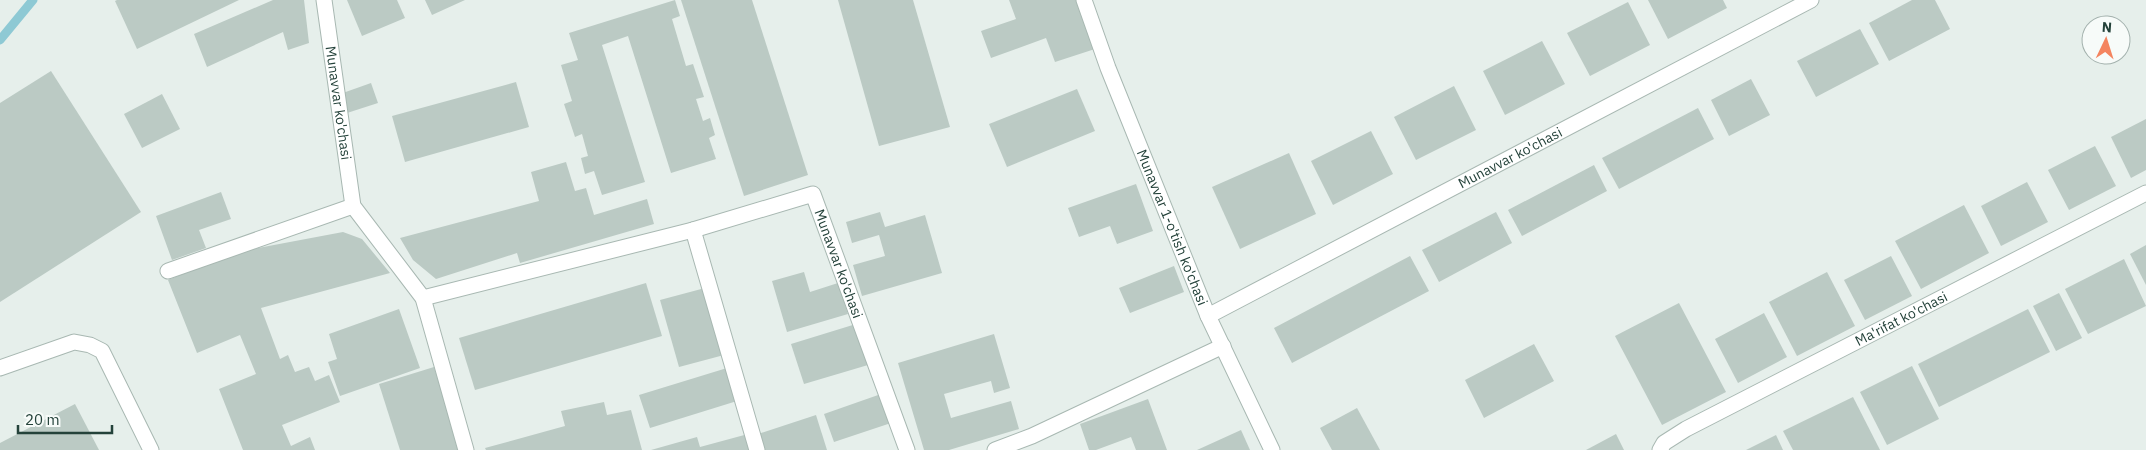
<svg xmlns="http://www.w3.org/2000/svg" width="2146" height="450" viewBox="0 0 2146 450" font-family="'IBM Plex Sans',sans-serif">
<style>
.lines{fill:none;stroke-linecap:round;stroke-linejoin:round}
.stream{stroke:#8ec9d4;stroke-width:9}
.building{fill:#bbcac4}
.minor-casing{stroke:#a8b8b2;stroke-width:17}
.minor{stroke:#fff;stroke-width:15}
.labels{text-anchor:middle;stroke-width:5;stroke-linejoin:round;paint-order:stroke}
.street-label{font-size:14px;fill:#24423a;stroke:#f7fbf9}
</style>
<rect width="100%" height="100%" fill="#e6efeb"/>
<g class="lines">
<!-- stream -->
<path class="stream" d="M0,40L33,0"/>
</g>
<!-- building -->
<g class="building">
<path d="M117,0H239L137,49L115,1Z"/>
<path d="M273,0H304L309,43L288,50L283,32L207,67L194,34Z"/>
<path d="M347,0H397L405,18L362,36Z"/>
<path d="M425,0H465L432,15Z"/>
<path d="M675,0L680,16L672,19L686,66L693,64L704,97L696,99L703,121L710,118L715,135L709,138L716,159L671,173L628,36L602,45L645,182L602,195L594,171L585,174L581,158L588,156L582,134L575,137L564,104L572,101L561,65L578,60L569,33Z"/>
<path d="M681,0H752L808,175L744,196Z"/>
<path d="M838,0H913L950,127L879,146Z"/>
<path d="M1009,0H1081L1098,48L1055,62L1046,38L991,58L981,31L1016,19Z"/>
<path d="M1648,0H1723L1727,8L1668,39Z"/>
<path d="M1912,0H1935L1950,29L1889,61L1869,23Z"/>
<path d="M1628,2L1650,45L1590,76L1567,33Z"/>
<path d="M1860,29L1879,64L1816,97L1797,61Z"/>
<path d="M1542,41L1565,84L1505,115L1483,71Z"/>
<path d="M51,71L141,212L0,302V103Z"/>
<path d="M1751,79L1770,115L1729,136L1711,100Z"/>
<path d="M516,82L529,127L405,162L392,116Z"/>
<path d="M371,83L378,103L347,113L340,94Z"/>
<path d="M1454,86L1476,130L1416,160L1394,117Z"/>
<path d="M1077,89L1095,131L1007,167L989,124Z"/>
<path d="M162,94L180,129L142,148L124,114Z"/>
<path d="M1698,108L1714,139L1619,189L1602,158Z"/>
<path d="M2146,119V170L2131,178L2111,137Z"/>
<path d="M1371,131L1393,174L1333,205L1311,161Z"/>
<path d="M2095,146L2116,186L2069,210L2048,170Z"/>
<path d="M1289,153L1316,214L1240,249L1212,187Z"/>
<path d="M566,162L575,191L586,188L594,215L647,199L654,224L520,263L517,253L436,279L413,260L400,238L539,201L531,172Z"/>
<path d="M1594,165L1607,191L1522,236L1508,210Z"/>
<path d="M2027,182L2048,222L2001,246L1981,206Z"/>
<path d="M1136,184L1153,231L1117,244L1110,226L1079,237L1068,208Z"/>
<path d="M221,192L231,219L199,230L206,248L172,260L156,216Z"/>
<path d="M1964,205L1989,253L1921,289L1895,241Z"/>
<path d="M880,212L885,227L925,215L942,273L862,296L853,265L885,256L879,235L852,243L846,222Z"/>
<path d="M1496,212L1512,243L1439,282L1422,250Z"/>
<path d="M343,232L362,239L390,273L261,308L280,359L288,355L295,372L309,367L315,381L329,375L340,402L282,425L291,446L310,437L315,450H243L219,389L256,374L240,335L197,353L168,280L237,252Z"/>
<path d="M2146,245V285L2130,254Z"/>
<path d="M1410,256L1429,291L1292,363L1274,328Z"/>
<path d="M1891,256L1912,296L1865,320L1844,280Z"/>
<path d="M2124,259L2146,306L2088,334L2065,289Z"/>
<path d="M1174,266L1184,292L1130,313L1119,288Z"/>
<path d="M804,272L810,292L838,283L848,314L787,332L772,281Z"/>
<path d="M1827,272L1855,326L1797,356L1769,302Z"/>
<path d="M646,283L662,336L475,390L459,338Z"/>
<path d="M705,288L724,355L679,367L660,300Z"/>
<path d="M2059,293L2082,338L2056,351L2033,306Z"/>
<path d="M1679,303L1726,392L1662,425L1615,336Z"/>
<path d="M399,309L420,368L340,396L328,362L337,359L329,334Z"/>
<path d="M2028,309L2050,352L1939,407L1918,364Z"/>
<path d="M1764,313L1787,357L1738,383L1715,339Z"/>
<path d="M856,324L868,365L804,384L791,344Z"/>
<path d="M994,334L1010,388L994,393L991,381L944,394L951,418L1011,401L1019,429L949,450H924L898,363Z"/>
<path d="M1534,344L1554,381L1484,418L1465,380Z"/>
<path d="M1912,366L1939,419L1887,445L1860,392Z"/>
<path d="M434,367L460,450H400L379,384Z"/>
<path d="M727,368L737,401L650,428L639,395Z"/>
<path d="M881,394L891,423L834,442L824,414Z"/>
<path d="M1853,397L1880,450H1793L1783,431Z"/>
<path d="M1148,399L1167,450H1136L1131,437L1096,450H1089L1080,424Z"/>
<path d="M604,402L607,415L631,410L642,450H486L485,448L565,426L561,411Z"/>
<path d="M75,404L99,450H0V443Z"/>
<path d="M1357,408L1380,450H1332L1320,428Z"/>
<path d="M816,415L827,450H763L758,434Z"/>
<path d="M1241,430L1250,450H1197Z"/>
<path d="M748,434L752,450H651L697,437L700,447Z"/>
<path d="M1616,434L1624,450H1586Z"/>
<path d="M1776,435L1783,450H1746Z"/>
</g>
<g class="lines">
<!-- minor casing -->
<g class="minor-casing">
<g id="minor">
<path id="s1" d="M324,0L353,206L423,298L466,450"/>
<path id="s2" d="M1084,0L1108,68L1208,316L1272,450"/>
<path d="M693,230L757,450"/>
<path d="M168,271L353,206"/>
<path id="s3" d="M423,298L693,230L813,194L907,450"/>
<path id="s4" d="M1208,316L1811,0"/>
<path d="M0,368L74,342L90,345L102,351L151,450"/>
<path d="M995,450L1032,436L1223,346"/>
<path id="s5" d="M1660,450L1664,443L1686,429L2146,193"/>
</g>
</g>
<!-- minor -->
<use href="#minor" class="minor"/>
</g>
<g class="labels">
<!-- street labels -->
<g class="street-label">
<text dy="5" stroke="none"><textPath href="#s1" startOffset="104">Munavvar ko'chasi</textPath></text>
<text dy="5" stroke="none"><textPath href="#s4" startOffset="341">Munavvar ko'chasi</textPath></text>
<text dy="5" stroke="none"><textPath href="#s2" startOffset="244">Munavvar 1-o'tish ko'chasi</textPath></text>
<text dy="5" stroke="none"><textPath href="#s3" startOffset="478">Munavvar ko'chasi</textPath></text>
<text dy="5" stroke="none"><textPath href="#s5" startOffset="276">Ma'rifat ko'chasi</textPath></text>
</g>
</g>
<!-- north arrow -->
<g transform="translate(2106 40) rotate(4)"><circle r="24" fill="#f7fbf9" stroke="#a3b1ad"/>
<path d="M0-4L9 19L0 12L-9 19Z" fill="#f4845f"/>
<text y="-8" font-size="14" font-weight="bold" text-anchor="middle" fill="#24423a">N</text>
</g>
<!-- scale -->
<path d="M18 425v8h94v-8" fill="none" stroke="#24423a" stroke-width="2.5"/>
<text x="25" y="425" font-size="15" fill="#24423a" stroke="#f7fbf9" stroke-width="4" paint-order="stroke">20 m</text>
</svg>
